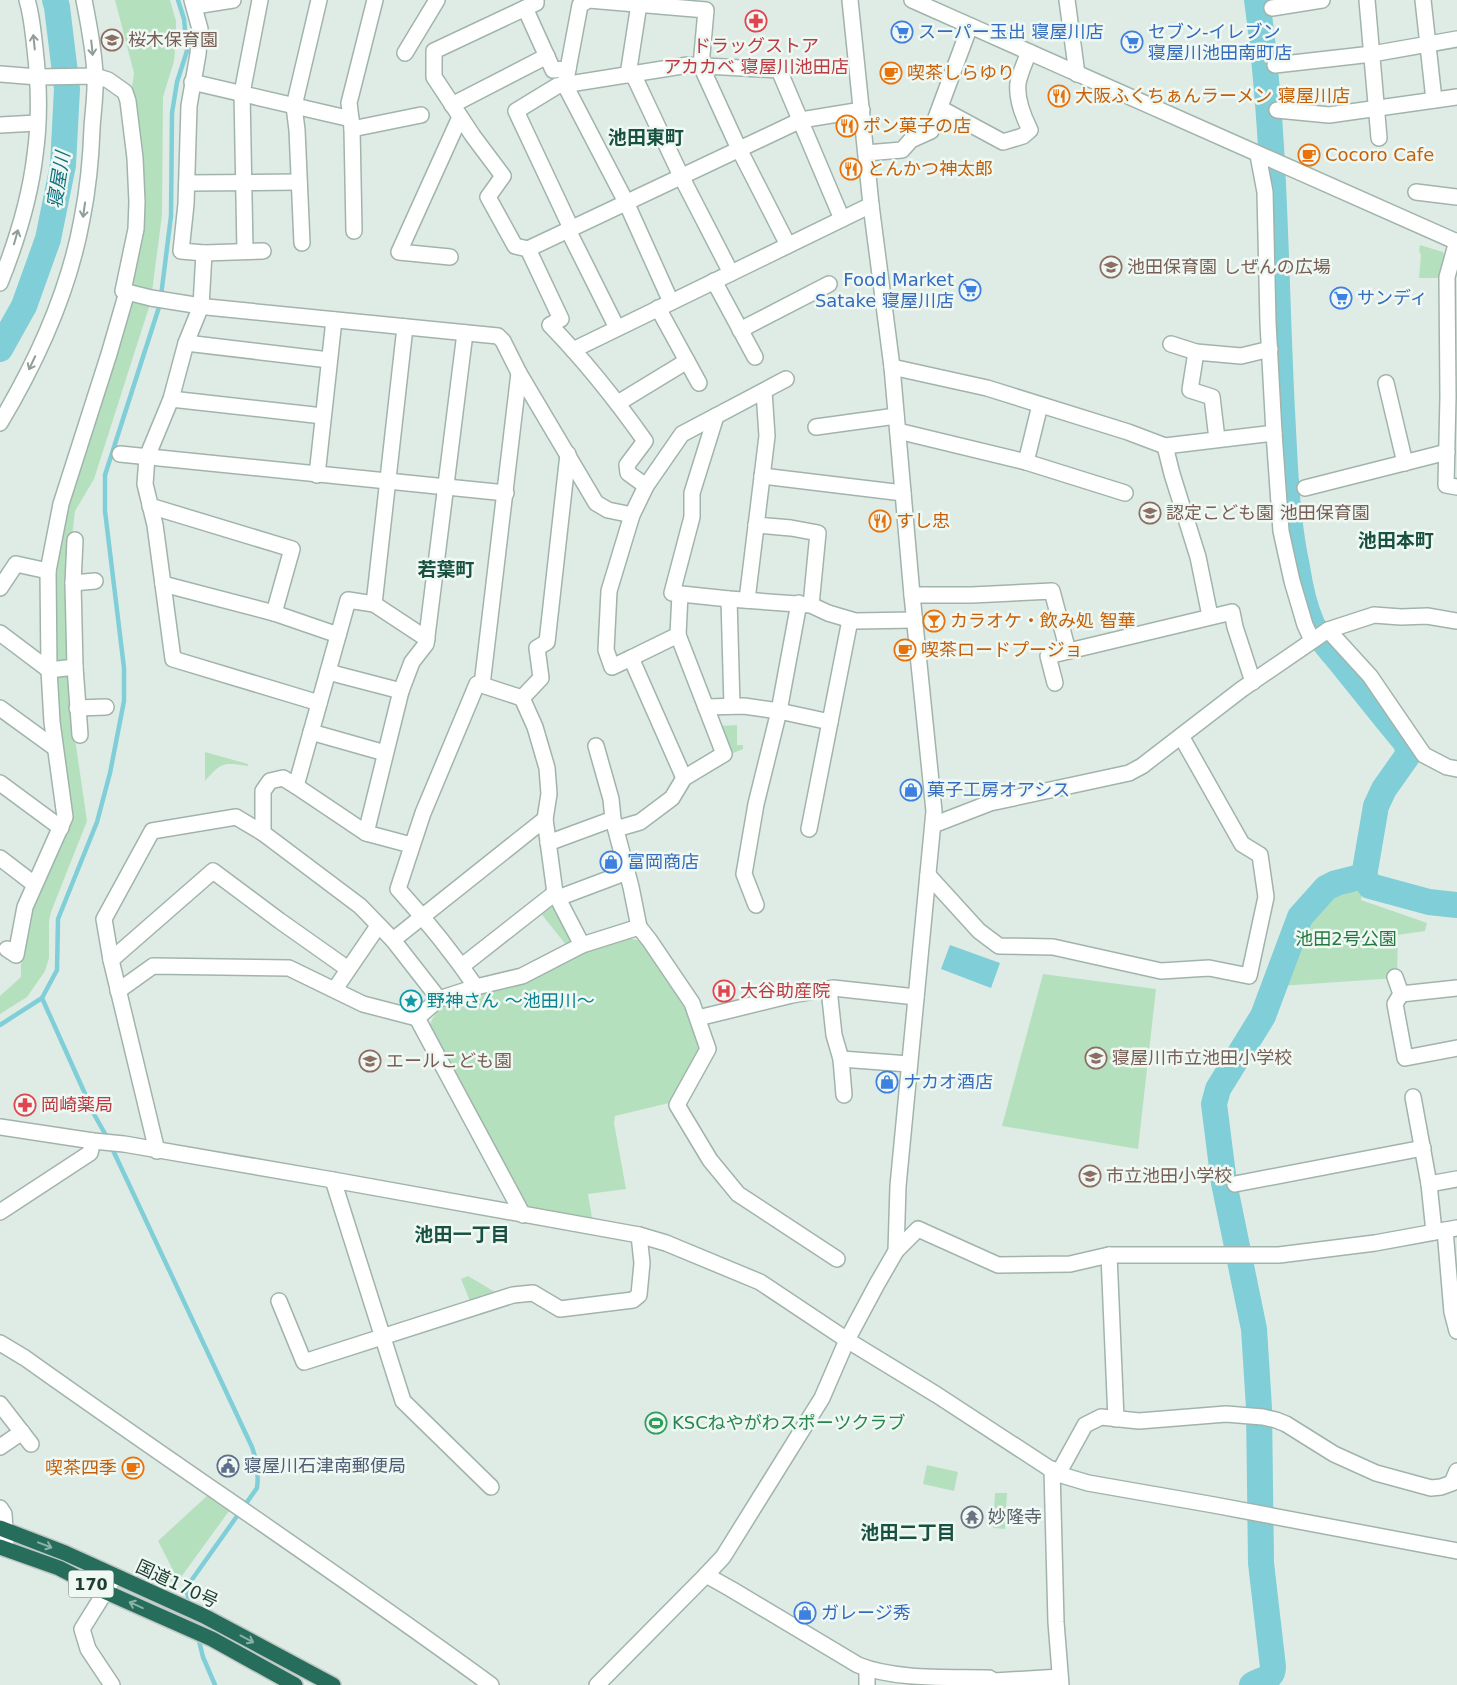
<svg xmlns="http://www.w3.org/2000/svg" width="1457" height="1685" viewBox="0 0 1457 1685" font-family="'DejaVu Sans','Noto Sans JP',sans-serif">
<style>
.green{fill:#b5e0be}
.water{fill:#80ced7}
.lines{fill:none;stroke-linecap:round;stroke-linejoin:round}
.stream{stroke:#80ced7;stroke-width:4.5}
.river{stroke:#80ced7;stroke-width:26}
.minor-casing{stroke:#a1b4ac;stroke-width:18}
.highway-casing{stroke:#c0c9c6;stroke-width:18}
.minor{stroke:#fff;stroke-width:15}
.highway{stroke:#276d5b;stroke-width:15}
.oneway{stroke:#8e9e99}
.oneway2{stroke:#8bb2a7}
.labels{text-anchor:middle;stroke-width:5;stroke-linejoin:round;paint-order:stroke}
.shield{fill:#eff8f3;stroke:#5d756d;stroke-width:1}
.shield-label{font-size:16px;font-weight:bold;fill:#1e3d33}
.shop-label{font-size:18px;fill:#366cbe;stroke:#eff8f3;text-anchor:start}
.education-label{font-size:18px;fill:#785e54;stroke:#eff8f3;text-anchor:start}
.health-label{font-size:18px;fill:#be3a42;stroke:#eff8f3;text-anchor:start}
.food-label{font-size:18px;fill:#c56008;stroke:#eff8f3;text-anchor:start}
.park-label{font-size:18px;fill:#247840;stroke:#eff8f3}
.culture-label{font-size:18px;fill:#0d838f;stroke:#eff8f3;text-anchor:start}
.leisure-label{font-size:18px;fill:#27864d;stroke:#eff8f3;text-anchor:start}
.service-label{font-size:18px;fill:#4e5e75;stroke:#eff8f3;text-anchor:start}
.worship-label{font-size:18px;fill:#5b616d;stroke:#eff8f3;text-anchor:start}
.street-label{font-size:18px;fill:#1e3d33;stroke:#eff8f3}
.neighbourhood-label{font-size:19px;font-weight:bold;fill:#185141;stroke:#eff8f3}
.water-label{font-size:19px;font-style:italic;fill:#12727f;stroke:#eff8f3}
</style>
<rect width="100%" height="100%" fill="#dfece5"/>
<!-- green -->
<g class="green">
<path d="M115,0H170L176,21V38L174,61L163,97L162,215L152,292L130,288L131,95L134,73Z"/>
<path d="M1420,245L1443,252L1446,262L1440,278H1419L1421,255L1419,251Z"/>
<path d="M128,297L151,301L94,479L75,511L72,537L75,739L87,821L51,912L49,921V958L45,971L27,997L0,1014V996L21,977V965L27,916L63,834L55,723L53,558Z"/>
<path d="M737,725V745H743V749L731,754L719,726Z"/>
<path d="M205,752L248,764V766C223,763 223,761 205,781Z"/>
<path d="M1364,886L1361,900L1427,923L1425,931L1398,935L1397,978L1280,986L1301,924L1333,888Z"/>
<path d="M552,900L573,938L572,945L567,946L539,911Z"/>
<path d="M626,937L644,942L699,1032L702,1051L673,1102L615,1116L614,1123L626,1189L588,1194L592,1218L526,1209L430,1025C434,1012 442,1008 453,1001L540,975L586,950Z"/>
<path d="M1043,974L1156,989L1138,1149L1002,1126Z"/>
<path d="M468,1276L495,1292L470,1301L461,1279Z"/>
<path d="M927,1465L958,1472L954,1491L923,1484Z"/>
<path d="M995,1493H1007L1005,1529L993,1528Z"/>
<path d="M208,1495L229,1511L176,1584L168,1580L174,1572L158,1541Z"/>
</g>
<!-- water -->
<path class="water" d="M950,945L1000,963L991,988L941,969Z"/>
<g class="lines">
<!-- stream -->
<g class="stream">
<path d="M42,998L95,1116L108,1139"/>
<path d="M0,1025L42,998L57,970L58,919L97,822L110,773L124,701V668L105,511V475L160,304L171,216L172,113L177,82L187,51L184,19L178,0"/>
<path d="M111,1146L252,1447C257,1461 259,1473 257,1488L186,1588L190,1605"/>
<path d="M198,1637L203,1657L215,1685"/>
</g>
<!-- river -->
<g class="river">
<path d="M0,349L24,306L48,239L63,165L67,89L57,7L55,0"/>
<path d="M1364,876L1370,886L1429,902L1457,905"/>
<path d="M1252,1685C1261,1679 1273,1680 1273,1667L1261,1563L1259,1408L1254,1329L1224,1183L1214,1104L1218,1089L1263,1016L1300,917L1326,888L1336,883L1364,876L1376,806L1384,789L1408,755L1407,744C1385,718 1364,691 1343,665C1332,651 1320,640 1312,624C1304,606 1300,587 1297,567C1286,516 1285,464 1282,411C1275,274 1276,136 1257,0"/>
</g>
<!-- minor casing -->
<g class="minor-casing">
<g id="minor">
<path d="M192,0L200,29L198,54L189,106L186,204L181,251L204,253L263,251"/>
<path d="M536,0V3L434,51V77L473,136L503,176L488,197L515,246L528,249L801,120L862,110"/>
<path d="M912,0L1457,242"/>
<path d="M1067,0L1077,74"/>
<path d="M1367,0L1379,138"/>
<path d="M1423,0L1434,100"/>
<path d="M195,6L233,0"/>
<path d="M525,8L553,70L568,69"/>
<path d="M1272,8L1322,0"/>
<path d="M405,53L437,0"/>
<path d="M1275,65L1372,54L1457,39"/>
<path d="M0,74L38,77L95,76L108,80L125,92L128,101L135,158L137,202L136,229L123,291L151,298L207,307L498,336L503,341L519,373L596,503L608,510L632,515"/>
<path d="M633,74L681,176L731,273"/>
<path d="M628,75L639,4"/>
<path d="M192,82L351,119L352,129L421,115"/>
<path d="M452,105L547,56"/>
<path d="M940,108L1003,142L1023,136L1030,130C1023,116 1016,99 1018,83C1020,73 1025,62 1029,52"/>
<path d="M1277,110L1329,115L1457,97"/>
<path d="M351,119L349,103L375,0"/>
<path d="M0,125L37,123"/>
<path d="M352,129L354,231"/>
<path d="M866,153L902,150L911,140L931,131L970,26"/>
<path d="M1258,155L1265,192L1268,323L1274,433L1281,531L1292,581L1305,625L1312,640"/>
<path d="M187,183L299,182"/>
<path d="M1416,192L1457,197"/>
<path d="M571,228L516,111L557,86L688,65L779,70L842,219"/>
<path d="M568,230L617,328"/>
<path d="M1457,241L1447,277L1448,397L1446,485L1457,487"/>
<path d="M302,243L297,130L294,106L319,0"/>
<path d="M528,249L561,319L550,325C585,361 616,400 645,441L627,465L628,473L646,486"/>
<path d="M245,251L242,93L260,0"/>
<path d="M204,253L201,306L186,343L171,399L147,457L145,484L155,525L173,659L319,703"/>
<path d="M450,257L399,252L460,117"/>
<path d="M714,281L755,357"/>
<path d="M0,283C16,243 30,198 35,155C40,120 39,83 35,49C33,32 32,16 27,0"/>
<path d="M671,302L626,202L565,85L580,5L589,0L706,10L701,66L739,149L788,245"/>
<path d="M658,308L699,383"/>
<path d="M405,327L374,604L427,639"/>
<path d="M740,330L829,284"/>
<path d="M186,343L329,360"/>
<path d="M1171,344L1196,352L1241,356L1270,349"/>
<path d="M573,350L871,205"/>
<path d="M1196,352L1190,390L1212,397L1217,439"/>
<path d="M892,367L987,388L1128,432L1165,446"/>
<path d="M519,373L482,685L522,698L541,678L537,648L547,642L568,454"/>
<path d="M1386,383L1405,463"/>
<path d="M171,399L323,416"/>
<path d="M618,403L687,361"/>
<path d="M716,416L692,493V517L672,593L729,599L811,605L828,613L855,621L915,620"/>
<path d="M0,423C37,361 69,291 82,219C88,189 91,159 92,128C93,111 96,93 95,75C94,50 89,25 84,0"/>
<path d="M816,427L896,416"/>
<path d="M898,431L1026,462L1125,493"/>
<path d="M120,454L506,493"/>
<path d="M1026,462L1040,405"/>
<path d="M317,475L334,320"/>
<path d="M762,476L903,493"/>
<path d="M1305,488L1447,452"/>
<path d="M150,506L292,549L274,613"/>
<path d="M756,525L791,528L818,533L811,605"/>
<path d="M48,571L61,504L109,354L127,292"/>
<path d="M73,583L95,581"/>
<path d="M163,584L274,613L338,635"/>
<path d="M0,588L16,564L48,571L49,670L52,722L65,817L25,907L16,955L7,949"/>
<path d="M912,595H972L1052,591L1068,651"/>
<path d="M729,599L732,706"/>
<path d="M747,600L767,436L764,391"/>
<path d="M374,604L348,600L296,786L283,778L270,781L263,791V833L360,906L393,940L439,999"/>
<path d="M1210,616L1198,557L1172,474L1165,446L1274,433"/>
<path d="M1328,630L1370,676L1424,755L1447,767L1457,769"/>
<path d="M0,633L49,670L75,667L73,583L75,540"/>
<path d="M631,658L678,635L680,594"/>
<path d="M75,667L80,735"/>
<path d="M328,672L401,691"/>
<path d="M1055,683L1048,656L1232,612L1235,627L1253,682"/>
<path d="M522,698L535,727L547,768L549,794L545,819L555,893L582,945"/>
<path d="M706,707L744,706L779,711L830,722"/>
<path d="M0,708L55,748"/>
<path d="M77,708L106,707"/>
<path d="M311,732L385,753"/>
<path d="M596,746L611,799L613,819L631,887L639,927"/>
<path d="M684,778L631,658L612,667L606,650L609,591L632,515L646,486L682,434L786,379"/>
<path d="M0,783L61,828"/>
<path d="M296,786L366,833L411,845"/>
<path d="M933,825L990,803L1129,773L1142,766L1242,689L1328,630L1374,615L1401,617L1427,616L1457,621"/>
<path d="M616,829L640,822L672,798L684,778L724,754L678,635"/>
<path d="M809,829L850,620"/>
<path d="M366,833L401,691L412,662L426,644L465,333"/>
<path d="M548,843L613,819"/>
<path d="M0,858L34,884"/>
<path d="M928,875L979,931L999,946L1053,947L1161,971L1209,968L1249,976L1266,897L1260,855L1242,844L1181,736"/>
<path d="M558,898L627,872"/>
<path d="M756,905L744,874L756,804L779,711L799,603"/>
<path d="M393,940L545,819"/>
<path d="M111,960L213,871L280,921L348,969"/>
<path d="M462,966L555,893"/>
<path d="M1395,977L1401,994L1395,1004L1405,1058L1457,1048"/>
<path d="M476,987C452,952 426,920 398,889L423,813L477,684"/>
<path d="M335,989L378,926"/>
<path d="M829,989L834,1035L841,1059L844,1095"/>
<path d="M118,991L153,966L289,968L363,1004L417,1018L439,999L476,987L522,976L582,945L639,927L650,941L692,1003L708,1049L677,1105L710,1160L738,1194L837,1259"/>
<path d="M1401,994L1457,988"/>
<path d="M417,1018L523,1215"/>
<path d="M698,1018L792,995L833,988L916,997"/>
<path d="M841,1059L909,1064"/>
<path d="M1413,1097L1429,1184L1434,1232"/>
<path d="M0,1127L93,1141L124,1144L333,1180L639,1235L666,1243L760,1282L847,1340L937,1395L1058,1474L1088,1483L1214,1505L1457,1551"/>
<path d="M157,1151L111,960L104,919L152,831L236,817L263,833"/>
<path d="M333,1180L403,1401L491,1487"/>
<path d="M1235,1184L1423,1148"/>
<path d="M1429,1184L1457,1179"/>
<path d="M0,1212L90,1153L93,1141"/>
<path d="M1445,1230L1452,1312L1457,1331"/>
<path d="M896,1251L918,1229L998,1265L1070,1264L1109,1255H1279L1375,1243L1457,1228"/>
<path d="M1109,1255L1116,1419"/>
<path d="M279,1301L304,1362L513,1295L533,1293L560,1309L633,1300L639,1295L642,1263L639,1235"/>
<path d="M0,1343L25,1358C179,1468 338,1573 491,1685"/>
<path d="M0,1404L31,1444"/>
<path d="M0,1447L22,1432"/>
<path d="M1052,1469L1056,1622L1061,1685"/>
<path d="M1058,1474L1085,1425L1101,1417L1139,1421L1226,1414L1263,1417L1276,1420L1286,1424L1334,1454L1376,1473L1431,1488L1441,1487L1452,1483L1457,1471"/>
<path d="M0,1508L4,1514L6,1549"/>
<path d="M706,1575L731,1589L858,1665C895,1680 949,1677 989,1678L994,1681L1060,1677"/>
<path d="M867,1669V1685"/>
<path d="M112,1685L88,1649L82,1629L115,1576"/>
<path d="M597,1685L706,1575L723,1557L822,1398L847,1340L877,1284L896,1251L898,1186L934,811L912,595L892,367L871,205L850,0"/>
</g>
</g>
<!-- highway casing -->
<g class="highway-casing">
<g id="highway">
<path d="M0,1528L65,1553L204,1616L333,1685"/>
<path d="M0,1547L59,1568L106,1592L212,1639L295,1685"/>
</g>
</g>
<!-- minor -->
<use href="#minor" class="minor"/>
<!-- highway -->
<use href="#highway" class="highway"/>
</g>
<!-- one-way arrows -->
<defs><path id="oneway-shaft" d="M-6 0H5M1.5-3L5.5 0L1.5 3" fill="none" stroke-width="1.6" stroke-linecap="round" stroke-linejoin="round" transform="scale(1.25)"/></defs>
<g class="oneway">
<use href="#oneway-shaft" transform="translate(34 42) rotate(-96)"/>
<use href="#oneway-shaft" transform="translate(92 48) rotate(84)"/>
<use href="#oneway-shaft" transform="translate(84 210) rotate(98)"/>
<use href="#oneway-shaft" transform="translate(16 237) rotate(-74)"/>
<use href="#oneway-shaft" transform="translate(32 363) rotate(115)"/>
</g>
<g class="oneway2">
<use href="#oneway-shaft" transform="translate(45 1545) rotate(21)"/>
<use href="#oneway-shaft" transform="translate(136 1605) rotate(-156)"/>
<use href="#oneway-shaft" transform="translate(247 1639) rotate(28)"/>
</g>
<!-- icons -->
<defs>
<g id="pharmacy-ring" transform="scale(1.125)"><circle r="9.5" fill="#eff8f3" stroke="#e0444e" stroke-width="1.5"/><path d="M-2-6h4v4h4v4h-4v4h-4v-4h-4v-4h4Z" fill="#e0444e"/></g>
<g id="supermarket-ring" transform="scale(1.125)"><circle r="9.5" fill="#eff8f3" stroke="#3f7fe0" stroke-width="1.5"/><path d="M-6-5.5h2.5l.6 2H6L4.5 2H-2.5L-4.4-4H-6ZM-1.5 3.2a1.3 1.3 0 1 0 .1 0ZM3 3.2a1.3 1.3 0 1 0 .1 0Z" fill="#3f7fe0"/></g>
<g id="school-ring" transform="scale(1.125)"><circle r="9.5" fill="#eff8f3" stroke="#8d6e63" stroke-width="1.5"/><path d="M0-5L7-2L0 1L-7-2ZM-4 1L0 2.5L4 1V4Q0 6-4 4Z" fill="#8d6e63"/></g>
<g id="cafe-ring" transform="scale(1.125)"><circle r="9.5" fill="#eff8f3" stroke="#e8710a" stroke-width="1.5"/><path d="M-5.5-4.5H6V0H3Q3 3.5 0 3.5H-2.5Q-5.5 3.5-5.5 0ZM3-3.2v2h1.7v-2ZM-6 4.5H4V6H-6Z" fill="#e8710a"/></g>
<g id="restaurant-ring" transform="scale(1.125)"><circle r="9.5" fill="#eff8f3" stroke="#e8710a" stroke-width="1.5"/><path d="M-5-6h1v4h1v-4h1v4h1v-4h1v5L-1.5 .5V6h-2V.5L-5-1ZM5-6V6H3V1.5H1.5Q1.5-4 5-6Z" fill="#e8710a"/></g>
<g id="bar-ring" transform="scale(1.125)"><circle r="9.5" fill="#eff8f3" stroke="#e8710a" stroke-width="1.5"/><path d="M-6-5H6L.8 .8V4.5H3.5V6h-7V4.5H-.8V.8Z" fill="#e8710a"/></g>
<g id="shop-ring" transform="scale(1.125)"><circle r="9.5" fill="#eff8f3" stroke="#3f7fe0" stroke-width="1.5"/><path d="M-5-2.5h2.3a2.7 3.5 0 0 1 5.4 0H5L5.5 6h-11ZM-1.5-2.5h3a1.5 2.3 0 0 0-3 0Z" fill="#3f7fe0"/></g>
<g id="hospital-ring" transform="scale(1.125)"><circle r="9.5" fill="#eff8f3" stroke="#e0444e" stroke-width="1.5"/><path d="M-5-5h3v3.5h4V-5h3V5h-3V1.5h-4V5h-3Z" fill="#e0444e"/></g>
<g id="sight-ring" transform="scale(1.125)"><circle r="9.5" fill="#eff8f3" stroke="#0f9aa8" stroke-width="1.5"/><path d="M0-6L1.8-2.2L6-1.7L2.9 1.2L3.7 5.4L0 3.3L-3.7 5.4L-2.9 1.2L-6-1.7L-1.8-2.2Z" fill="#0f9aa8"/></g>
<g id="stadium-ring" transform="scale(1.125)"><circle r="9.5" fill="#eff8f3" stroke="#2e9e5b" stroke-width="1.5"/><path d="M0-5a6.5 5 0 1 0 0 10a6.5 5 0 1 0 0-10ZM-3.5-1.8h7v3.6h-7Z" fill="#2e9e5b"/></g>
<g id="civic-ring" transform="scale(1.125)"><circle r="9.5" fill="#eff8f3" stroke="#5c6f8a" stroke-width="1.5"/><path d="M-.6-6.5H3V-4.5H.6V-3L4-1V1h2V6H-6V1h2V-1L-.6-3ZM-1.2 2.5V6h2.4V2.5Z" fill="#5c6f8a"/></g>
<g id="temple-ring" transform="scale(1.125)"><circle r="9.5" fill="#eff8f3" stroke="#6b7280" stroke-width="1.5"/><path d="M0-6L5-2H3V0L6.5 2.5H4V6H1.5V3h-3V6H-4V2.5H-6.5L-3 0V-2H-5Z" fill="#6b7280"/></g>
</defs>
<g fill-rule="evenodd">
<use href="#pharmacy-ring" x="756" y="21"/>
<use href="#supermarket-ring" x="902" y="32"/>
<use href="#school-ring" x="112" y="40"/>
<use href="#supermarket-ring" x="1132" y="42"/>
<use href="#cafe-ring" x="891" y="73"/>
<use href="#restaurant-ring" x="1059" y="96"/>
<use href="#restaurant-ring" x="847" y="126"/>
<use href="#cafe-ring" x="1309" y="155"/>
<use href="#restaurant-ring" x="851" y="169"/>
<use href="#school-ring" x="1111" y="267"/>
<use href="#supermarket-ring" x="970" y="290"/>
<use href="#supermarket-ring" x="1341" y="298"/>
<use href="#school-ring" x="1150" y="513"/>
<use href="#restaurant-ring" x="880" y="521"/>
<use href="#bar-ring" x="934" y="621"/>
<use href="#cafe-ring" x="905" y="650"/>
<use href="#shop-ring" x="911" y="790"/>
<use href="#shop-ring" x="611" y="862"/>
<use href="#hospital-ring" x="724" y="991"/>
<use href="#sight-ring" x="411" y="1001"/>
<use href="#school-ring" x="1096" y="1058"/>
<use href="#school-ring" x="370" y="1061"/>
<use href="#shop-ring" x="887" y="1082"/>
<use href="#pharmacy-ring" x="25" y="1105"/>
<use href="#school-ring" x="1090" y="1176"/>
<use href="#stadium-ring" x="656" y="1423"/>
<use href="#civic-ring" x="228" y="1466"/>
<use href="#cafe-ring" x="133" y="1468"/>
<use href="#temple-ring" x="972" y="1517"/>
<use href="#shop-ring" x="805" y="1613"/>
</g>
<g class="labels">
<!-- shield labels -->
<rect class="shield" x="68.5" y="1570.5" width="45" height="27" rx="4"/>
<g class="shield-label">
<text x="91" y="1590">170</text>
</g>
<!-- shop labels -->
<g class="shop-label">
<text x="918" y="38">スーパー玉出 寝屋川店</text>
<text x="1148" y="38">セブン-イレブン<tspan x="1148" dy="21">寝屋川池田南町店</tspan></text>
<text x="954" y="286" text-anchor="end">Food Market<tspan x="954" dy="21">Satake 寝屋川店</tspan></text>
<text x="1357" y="304">サンディ</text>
<text x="927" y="796">菓子工房オアシス</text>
<text x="627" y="868">富岡商店</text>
<text x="903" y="1088">ナカオ酒店</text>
<text x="821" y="1619">ガレージ秀</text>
</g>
<!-- education labels -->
<g class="education-label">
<text x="128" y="46">桜木保育園</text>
<text x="1127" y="273">池田保育園 しぜんの広場</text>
<text x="1166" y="519">認定こども園 池田保育園</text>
<text x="1112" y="1064">寝屋川市立池田小学校</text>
<text x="386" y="1067">エールこども園</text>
<text x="1106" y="1182">市立池田小学校</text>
</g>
<!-- health labels -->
<g class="health-label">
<text x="756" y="52" text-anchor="middle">ドラッグストア<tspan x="756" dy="21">アカカベ 寝屋川池田店</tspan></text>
<text x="740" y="997">大谷助産院</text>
<text x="41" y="1111">岡崎薬局</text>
</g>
<!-- food labels -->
<g class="food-label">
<text x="907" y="79">喫茶しらゆり</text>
<text x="1075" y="102">大阪ふくちぁんラーメン 寝屋川店</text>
<text x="863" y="132">ポン菓子の店</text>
<text x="1325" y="161">Cocoro Cafe</text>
<text x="867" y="175">とんかつ神太郎</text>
<text x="896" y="527">すし忠</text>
<text x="950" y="627">カラオケ・飲み処 智華</text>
<text x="921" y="656">喫茶ロードプージョ</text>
<text x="117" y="1474" text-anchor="end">喫茶四季</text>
</g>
<!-- park labels -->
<g class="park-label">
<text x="1346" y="945">池田2号公園</text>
</g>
<!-- culture labels -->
<g class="culture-label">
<text x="427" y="1007">野神さん ～池田川～</text>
</g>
<!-- leisure labels -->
<g class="leisure-label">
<text x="672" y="1429">KSCねやがわスポーツクラブ</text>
</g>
<!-- service labels -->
<g class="service-label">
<text x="244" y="1472">寝屋川石津南郵便局</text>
</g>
<!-- worship labels -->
<g class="worship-label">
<text x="988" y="1523">妙隆寺</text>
</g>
<!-- street labels -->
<g class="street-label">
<text transform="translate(177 1584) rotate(25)" y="6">国道170号</text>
</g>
<!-- neighbourhood labels -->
<g class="neighbourhood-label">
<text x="646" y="144">池田東町</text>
<text x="1396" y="547">池田本町</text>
<text x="446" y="576">若葉町</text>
<text x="462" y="1241">池田一丁目</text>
<text x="908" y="1539">池田二丁目</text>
</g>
<!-- water labels -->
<g class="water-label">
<text transform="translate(58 180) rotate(-81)" y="7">寝屋川</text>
</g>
</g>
</svg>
